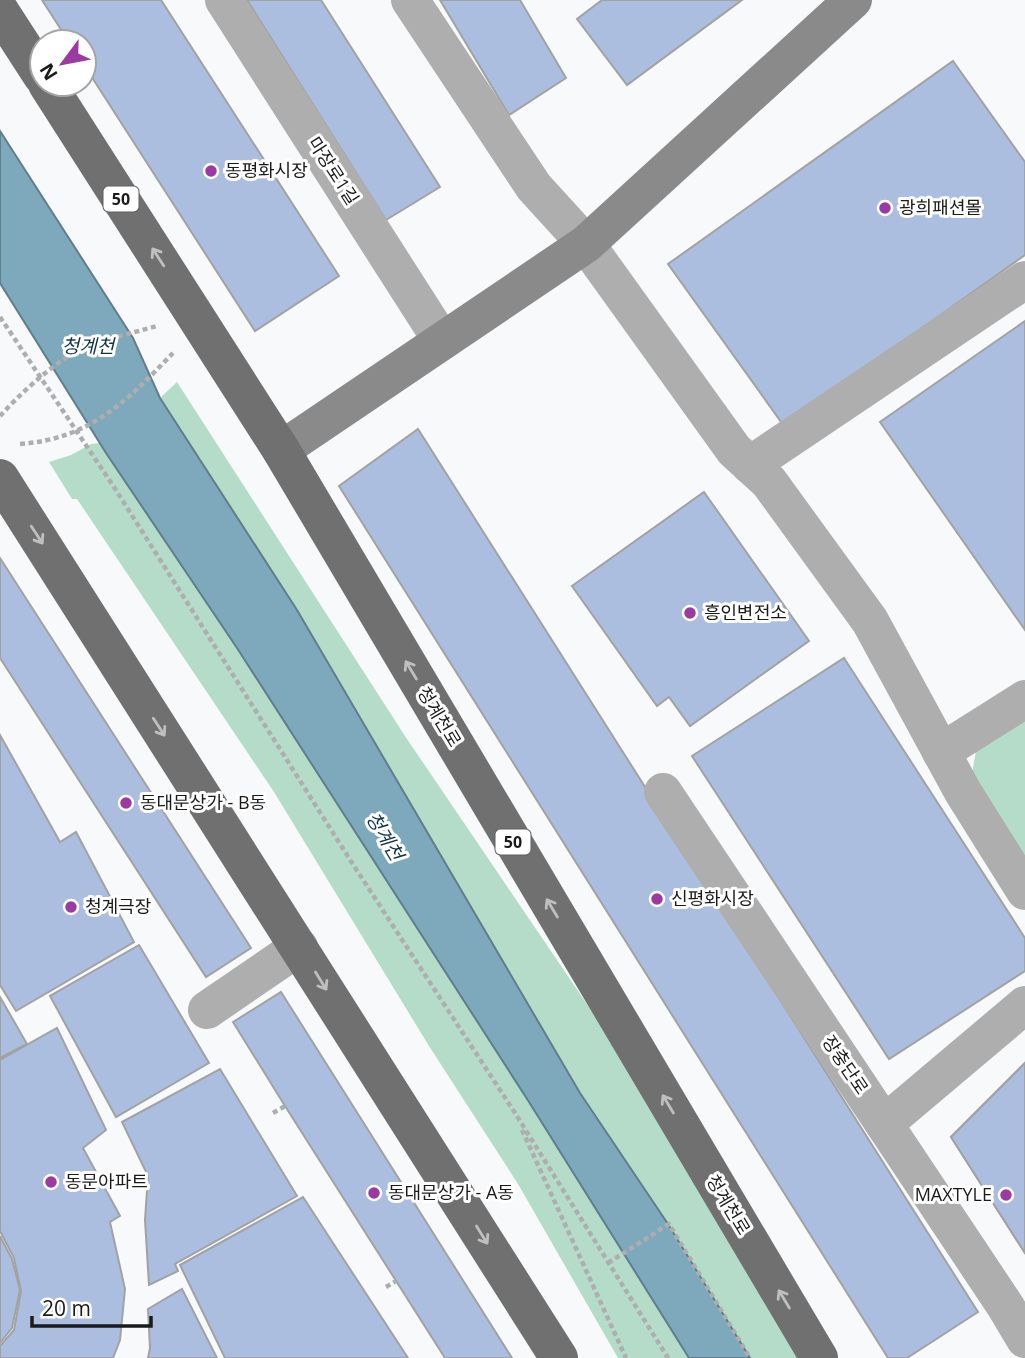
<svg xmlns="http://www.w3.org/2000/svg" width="1025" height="1358" viewBox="0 0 1025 1358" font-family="'Open Sans','Noto Sans KR',sans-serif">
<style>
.green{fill:#b5dcc9}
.water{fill:#7ea8bb;stroke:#607e8b;stroke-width:2}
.building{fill:#abbee0;stroke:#a1a2a4;stroke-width:2}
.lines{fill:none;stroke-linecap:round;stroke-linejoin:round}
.path{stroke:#adaeaf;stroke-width:4.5;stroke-dasharray:5 3.5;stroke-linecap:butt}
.minor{stroke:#aeaeae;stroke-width:38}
.secondary{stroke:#8b8a8b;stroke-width:38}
.primary{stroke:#717071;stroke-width:38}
.oneway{stroke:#bfbfbf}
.poi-dot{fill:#9a3aa2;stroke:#fff;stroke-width:2.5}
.labels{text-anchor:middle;stroke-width:6;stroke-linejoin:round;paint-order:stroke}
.shield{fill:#fff;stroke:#5f5f60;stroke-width:2}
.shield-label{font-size:16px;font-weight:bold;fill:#1b1b1c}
.poi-label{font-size:18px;fill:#1b1b1c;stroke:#fff;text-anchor:start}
.street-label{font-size:18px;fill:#1b1b1c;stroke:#fff}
.water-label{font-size:19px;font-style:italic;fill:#0e3444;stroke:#fff}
</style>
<rect width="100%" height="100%" fill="#f8f9fa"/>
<!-- green -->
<g class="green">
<path d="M177,382L405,736L654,1103L808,1358H750L668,1224L580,1093L297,610L160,398Z"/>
<path d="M100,443L237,648L529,1102L689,1358H618L518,1184L429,1046L274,792L77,499H72L49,462L71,455L91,444Z"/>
<path d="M1025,717V870L971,779L976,751Z"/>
</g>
<!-- water -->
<path class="water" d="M0,131L133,338L160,398L297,610L580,1093L668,1224L750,1358H689L529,1102L237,648L106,453L0,283Z"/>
<!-- building -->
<g class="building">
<path d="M42,0H161L339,276L255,331L84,65V42H69Z"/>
<path d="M247,0H321L440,187L386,220Z"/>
<path d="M440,0H520L566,78L509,115Z"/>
<path d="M602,0H742L627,85L577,19Z"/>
<path d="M953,61L1025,162V255L784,426L668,264Z"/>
<path d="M1025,321V630L880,422Z"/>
<path d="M418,429L978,1312L907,1358H888L339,486Z"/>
<path d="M704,492L809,641L690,726L669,697L657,706L572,586Z"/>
<path d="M0,558L251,948L206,977L0,658Z"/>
<path d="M844,658L1025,938V971L889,1059L692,756Z"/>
<path d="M0,735L60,842L76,832L134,942L16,1011L0,985Z"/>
<path d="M139,945L209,1063L116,1117L50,996Z"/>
<path d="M281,992L512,1358H445L285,1106L233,1022Z"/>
<path d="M0,997L27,1044L0,1058Z"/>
<path d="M57,1028L106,1130L83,1148L120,1216L110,1222L125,1289L120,1340L113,1358H0V1346L14,1330L21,1291L14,1258L0,1231V1060Z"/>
<path d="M1025,1063V1253L951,1137Z"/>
<path d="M1025,1063V1253L951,1137Z"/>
<path d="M220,1069L297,1196L175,1264L178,1271L149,1285L145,1220L148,1176L122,1122Z"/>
<path d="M303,1197L408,1358H225L180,1265Z"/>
<path d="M0,1236L12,1259L20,1290L12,1328L0,1343Z"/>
<path d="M182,1289L217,1358H148L150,1348L148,1309Z"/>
</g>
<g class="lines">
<!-- path -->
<g class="path">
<path d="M0,317L114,487L354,866L515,1113L668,1358"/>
<path d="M0,416C19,395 49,367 74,353C97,341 132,333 157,326"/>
<path d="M20,444C90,439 127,401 173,353"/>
<path d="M273,1113L285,1106"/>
<path d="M522,1130L626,1358"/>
<path d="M608,1263L669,1224L750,1358"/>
<path d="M386,1287L396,1281"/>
</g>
<!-- minor -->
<g class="minor">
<path d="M224,0L442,341"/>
<path d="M410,0L534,187L586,244L734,450L769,482L870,621L963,792L1025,891"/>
<path d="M750,465L1025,280"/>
<path d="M941,752L1025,699"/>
<path d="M663,792L1006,1307L1025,1339"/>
<path d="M207,1010L299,947"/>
<path d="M884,1124L1025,1005"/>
</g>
<!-- secondary -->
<path class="secondary" d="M281,450L586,244L853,0"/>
<!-- primary -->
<g class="primary">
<path d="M0,11L42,76"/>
<path d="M47,84L281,450L819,1358"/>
<path d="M0,478L559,1358"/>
</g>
</g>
<!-- one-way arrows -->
<defs><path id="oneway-shaft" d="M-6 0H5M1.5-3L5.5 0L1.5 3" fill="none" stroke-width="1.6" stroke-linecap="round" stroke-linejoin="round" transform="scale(1.75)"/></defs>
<g class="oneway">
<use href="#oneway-shaft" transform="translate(158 257) rotate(-123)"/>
<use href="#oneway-shaft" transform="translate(37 535) rotate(57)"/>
<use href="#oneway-shaft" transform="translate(411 670) rotate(-121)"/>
<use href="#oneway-shaft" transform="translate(159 727) rotate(57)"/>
<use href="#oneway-shaft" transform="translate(552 908) rotate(-121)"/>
<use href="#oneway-shaft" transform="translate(321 981) rotate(58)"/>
<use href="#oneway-shaft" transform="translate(668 1104) rotate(-121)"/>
<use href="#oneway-shaft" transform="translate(482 1235) rotate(58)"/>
<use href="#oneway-shaft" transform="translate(784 1299) rotate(-121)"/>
</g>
<!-- markers -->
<g class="poi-dot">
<circle cx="211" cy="171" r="7"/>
<circle cx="885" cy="208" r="7"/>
<circle cx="690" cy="613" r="7"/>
<circle cx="126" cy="803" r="7"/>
<circle cx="657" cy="899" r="7"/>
<circle cx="71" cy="907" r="7"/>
<circle cx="51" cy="1182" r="7"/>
<circle cx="374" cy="1193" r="7"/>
<circle cx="1006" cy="1195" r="7"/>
</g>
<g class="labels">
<!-- shield labels -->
<g class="shield">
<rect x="103.5" y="186.5" width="35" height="25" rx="5"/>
<rect x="495.5" y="829.5" width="35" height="25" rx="5"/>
</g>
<g class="shield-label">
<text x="121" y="205">50</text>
<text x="513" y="848">50</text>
</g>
<!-- poi labels -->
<g class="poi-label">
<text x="225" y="177">동평화시장</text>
<text x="899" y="214">광희패션몰</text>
<text x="704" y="619">흥인변전소</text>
<text x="140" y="809">동대문상가 - B동</text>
<text x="671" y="905">신평화시장</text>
<text x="85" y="913">청계극장</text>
<text x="65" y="1188">동문아파트</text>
<text x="388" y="1199">동대문상가 - A동</text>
<text x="992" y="1201" text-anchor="end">MAXTYLE</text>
</g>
<!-- street labels -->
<g class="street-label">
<text transform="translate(333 171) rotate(57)" y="6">마장로1길</text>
<text transform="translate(439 717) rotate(59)" y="6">청계천로</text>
<text transform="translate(845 1065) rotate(56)" y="6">장충단로</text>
<text transform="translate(728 1205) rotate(59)" y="6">청계천로</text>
</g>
<!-- water labels -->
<g class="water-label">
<text x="88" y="353">청계천</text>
<text transform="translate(385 836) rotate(59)" y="7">청계천</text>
</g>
</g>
<!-- north arrow -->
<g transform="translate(63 63) rotate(238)"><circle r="33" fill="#ffffff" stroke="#a4a4a4" stroke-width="2"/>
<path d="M0-5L12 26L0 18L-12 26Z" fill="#9a3aa2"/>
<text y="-10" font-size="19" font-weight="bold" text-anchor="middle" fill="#1b1b1c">N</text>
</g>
<!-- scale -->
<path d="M32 1316v10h119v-10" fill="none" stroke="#1b1b1c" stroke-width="3.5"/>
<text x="42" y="1316" font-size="21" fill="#1b1b1c" stroke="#ffffff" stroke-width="5" paint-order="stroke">20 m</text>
</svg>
